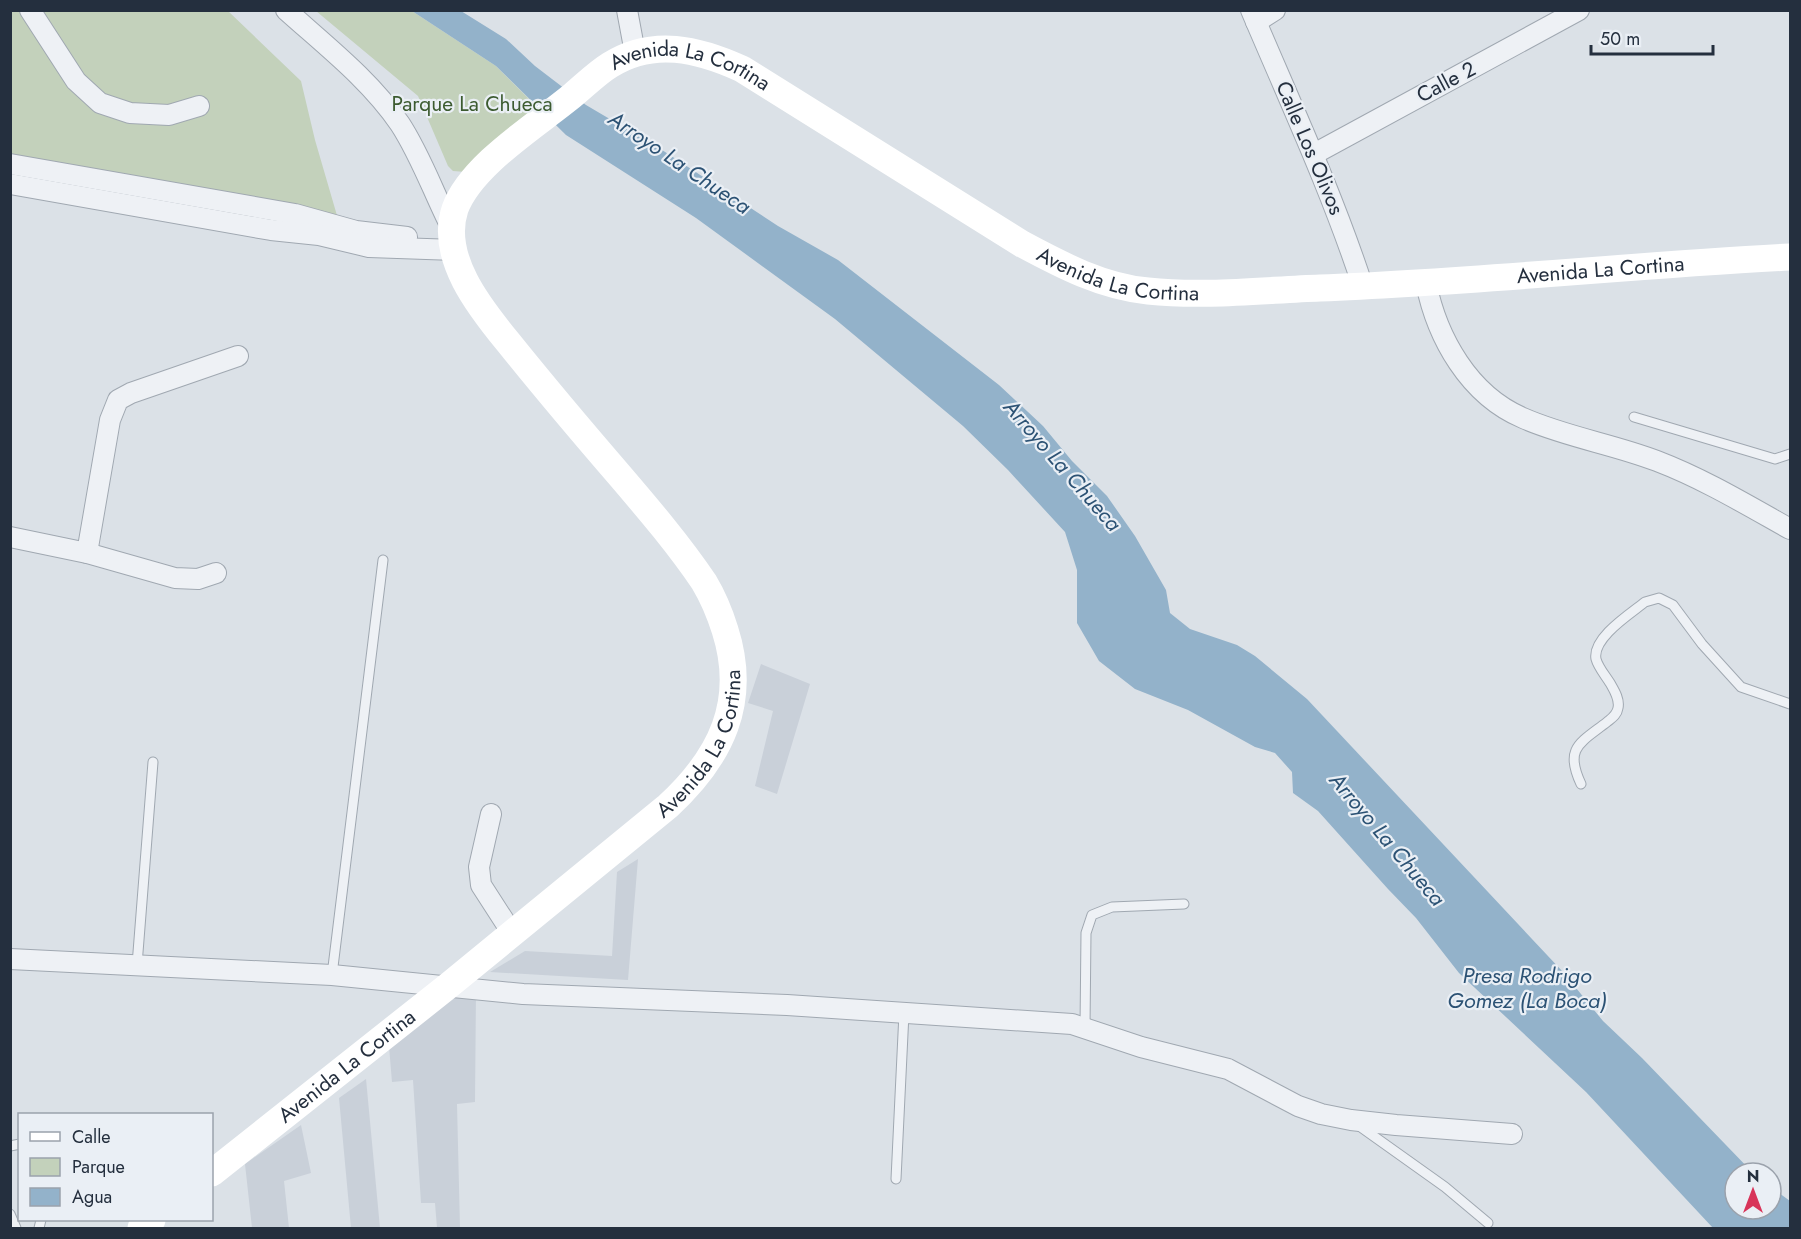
<svg xmlns="http://www.w3.org/2000/svg" width="1801" height="1239" viewBox="0 0 1801 1239" font-family="Jost,sans-serif">
<style>
.built{fill:#c9d0d9}
.green{fill:#c3d1bb}
.water{fill:#93b2ca}
.lines{fill:none;stroke-linecap:round;stroke-linejoin:round}
.service-casing{stroke:#a0a8b1;stroke-width:11}
.minor-casing{stroke:#a0a8b1;stroke-width:22}
.service{stroke:#eef1f5;stroke-width:9}
.minor{stroke:#eef1f5;stroke-width:20}
.secondary{stroke:#fff;stroke-width:27}
.labels{text-anchor:middle;stroke-width:4.5;stroke-linejoin:round;paint-order:stroke}
.street-label{font-size:21px;fill:#242f3e;stroke:#eaeff5}
.park-label{font-size:21px;fill:#3c5b30;stroke:#eaeff5}
.water-label{font-size:22px;font-style:italic;fill:#2c5274;stroke:#eaeff5}
</style>
<rect width="100%" height="100%" fill="#dbe1e7"/>
<!-- built -->
<g class="built">
<path d="M761,664L810,684L777,794L755,786L773,711L748,703Z"/>
<path d="M638,859L628,980L490,972L525,951L612,956L617,872Z"/>
<path d="M456,989L476,991L475,1102L457,1104L460,1228H437L435,1203H421L413,1080L392,1082L389,1046Z"/>
<path d="M366,1079L380,1228H351L339,1098Z"/>
<path d="M301,1125L311,1173L284,1181L289,1228H252L245,1164Z"/>
</g>
<!-- green -->
<g class="green">
<path d="M10,11H228L301,81L315,140L345,243L11,184Z"/>
<path d="M316,11H412L496,66L536,106L466,172L453,171L448,166L418,96Z"/>
</g>
<!-- water -->
<path class="water" d="M412,11H461L506,39L535,66L586,105L659,148L778,226L838,260L999,385L1043,426L1072,461L1107,496L1135,536L1166,590L1170,613L1190,629L1237,645L1255,656L1307,699L1563,972L1603,1021L1642,1058L1753,1173H1735V1209H1771V1187L1790,1201V1228H1713L1586,1092L1459,973L1416,918L1388,889L1318,811L1293,793L1292,772L1275,753L1255,747L1188,710L1135,689L1099,661L1077,623V570L1065,532L1008,470L963,426L835,319L696,218L566,135L496,66Z"/>
<g class="lines">
<!-- service casing -->
<g class="service-casing">
<g id="service">
<path d="M1634,417L1775,459L1790,454"/>
<path d="M1581,784C1564,748 1580,743 1607,722C1612,718 1617,715 1618,708C1620,699 1614,690 1610,683C1605,675 1598,667 1596,659C1592,638 1630,614 1645,602L1659,598L1673,605L1702,644L1741,687L1790,704"/>
<path d="M137,965L153,762"/>
<path d="M332,975L383,560"/>
<path d="M1085,1027L1086,933L1092,915L1112,907L1184,904"/>
<path d="M1358,1125L1445,1187L1488,1223"/>
<path d="M10,1146L20,1144"/>
<path d="M896,1179L904,1013"/>
<path d="M10,1214L16,1228"/>
<path d="M39,1228L41,1220"/>
</g>
</g>
<!-- minor casing -->
<g class="minor-casing">
<g id="minor">
<path d="M30,10L76,81L100,103L130,113L169,115L199,106"/>
<path d="M286,10C326,46 370,80 400,124C421,156 434,194 451,227"/>
<path d="M627,10L635,53"/>
<path d="M1251,10C1290,102 1332,192 1363,287"/>
<path d="M1256,22L1275,10"/>
<path d="M1314,154L1579,10"/>
<path d="M10,164L295,214L356,231L407,237"/>
<path d="M10,184L271,230L319,235L369,247L455,250"/>
<path d="M1426,283C1437,338 1469,395 1523,418C1566,437 1613,444 1657,461C1704,479 1747,505 1790,529"/>
<path d="M10,537L87,553L175,578L198,579L216,573"/>
<path d="M87,553L110,420L118,400L131,393L238,356"/>
<path d="M491,814L479,867L481,885L512,933"/>
<path d="M10,959L332,975L523,994L787,1005L1072,1024L1141,1047L1228,1069L1298,1106L1321,1114L1351,1120L1396,1125L1512,1134"/>
</g>
</g>
<!-- service -->
<use href="#service" class="service"/>
<!-- minor -->
<use href="#minor" class="minor"/>
<!-- secondary -->
<g class="secondary">
<path id="s1" d="M212,1173L448,986L668,806C721,757 748,702 725,630C720,614 713,597 704,582C679,545 650,511 621,477C583,433 545,388 508,342C480,308 439,257 455,209C471,165 537,125 573,95C585,85 597,73 610,65C653,38 698,49 742,69L1022,244C1061,265 1103,287 1148,291C1203,297 1265,290 1320,288C1477,282 1634,265 1790,257"/>
<path d="M141,1228L152,1220"/>
</g>
</g>
<g class="labels">
<!-- street labels -->
<g class="street-label">
<text dy="7" stroke="none"><textPath href="#s1" startOffset="1593">Avenida La Cortina</textPath></text>
<text transform="translate(1446 82) rotate(-28)" y="7">Calle 2</text>
<text transform="translate(1310 148) rotate(67)" y="7">Calle Los Olivos</text>
<text dy="7" stroke="none"><textPath href="#s1" startOffset="2079">Avenida La Cortina</textPath></text>
<text dy="7" stroke="none"><textPath href="#s1" startOffset="2565">Avenida La Cortina</textPath></text>
<text dy="7" stroke="none"><textPath href="#s1" startOffset="658">Avenida La Cortina</textPath></text>
<text dy="7" stroke="none"><textPath href="#s1" startOffset="172">Avenida La Cortina</textPath></text>
</g>
<!-- park labels -->
<g class="park-label">
<text x="472" y="111">Parque La Chueca</text>
</g>
<!-- water labels -->
<g class="water-label">
<text transform="translate(680 162) rotate(34)" y="8">Arroyo La Chueca</text>
<text transform="translate(1063 465) rotate(49)" y="8">Arroyo La Chueca</text>
<text transform="translate(1388 839) rotate(50)" y="8">Arroyo La Chueca</text>
<text x="1527" y="983">Presa Rodrigo<tspan x="1527" dy="25">Gomez (La Boca)</tspan></text>
</g>
</g>
<!-- border -->
<rect width="1801" height="1239" fill="none" stroke="#242f3e" stroke-width="24"/>
<!-- legend -->
<rect x="18" y="1113" width="195" height="108" fill="#eaeff5" stroke="#9ba2ac" stroke-width="1.5"/>
<rect x="30" y="1132" width="30" height="9" fill="#ffffff" stroke="#9ba2ac" stroke-width="1.5"/>
<text x="72" y="1143" font-size="18" fill="#242f3e">Calle</text>
<rect x="30" y="1158" width="30" height="18" fill="#c3d1bb" stroke="#9ba2ac" stroke-width="1.5"/>
<text x="72" y="1173" font-size="18" fill="#242f3e">Parque</text>
<rect x="30" y="1188" width="30" height="18" fill="#93b2ca" stroke="#9ba2ac" stroke-width="1.5"/>
<text x="72" y="1203" font-size="18" fill="#242f3e">Agua</text>
<!-- north arrow -->
<g transform="translate(1753 1191)"><circle r="28" fill="#eaeff5" stroke="#9ba2ac" stroke-width="1.5"/>
<path d="M0-4.5L10 22L0 15L-10 22Z" fill="#d83459"/>
<text y="-9" font-size="16" font-weight="bold" text-anchor="middle" fill="#242f3e">N</text>
</g>
<!-- scale -->
<path d="M1591 45v9h122v-9" fill="none" stroke="#242f3e" stroke-width="3"/>
<text x="1600" y="45" font-size="18" fill="#242f3e" stroke="#eaeff5" stroke-width="4.5" paint-order="stroke">50 m</text>
</svg>
